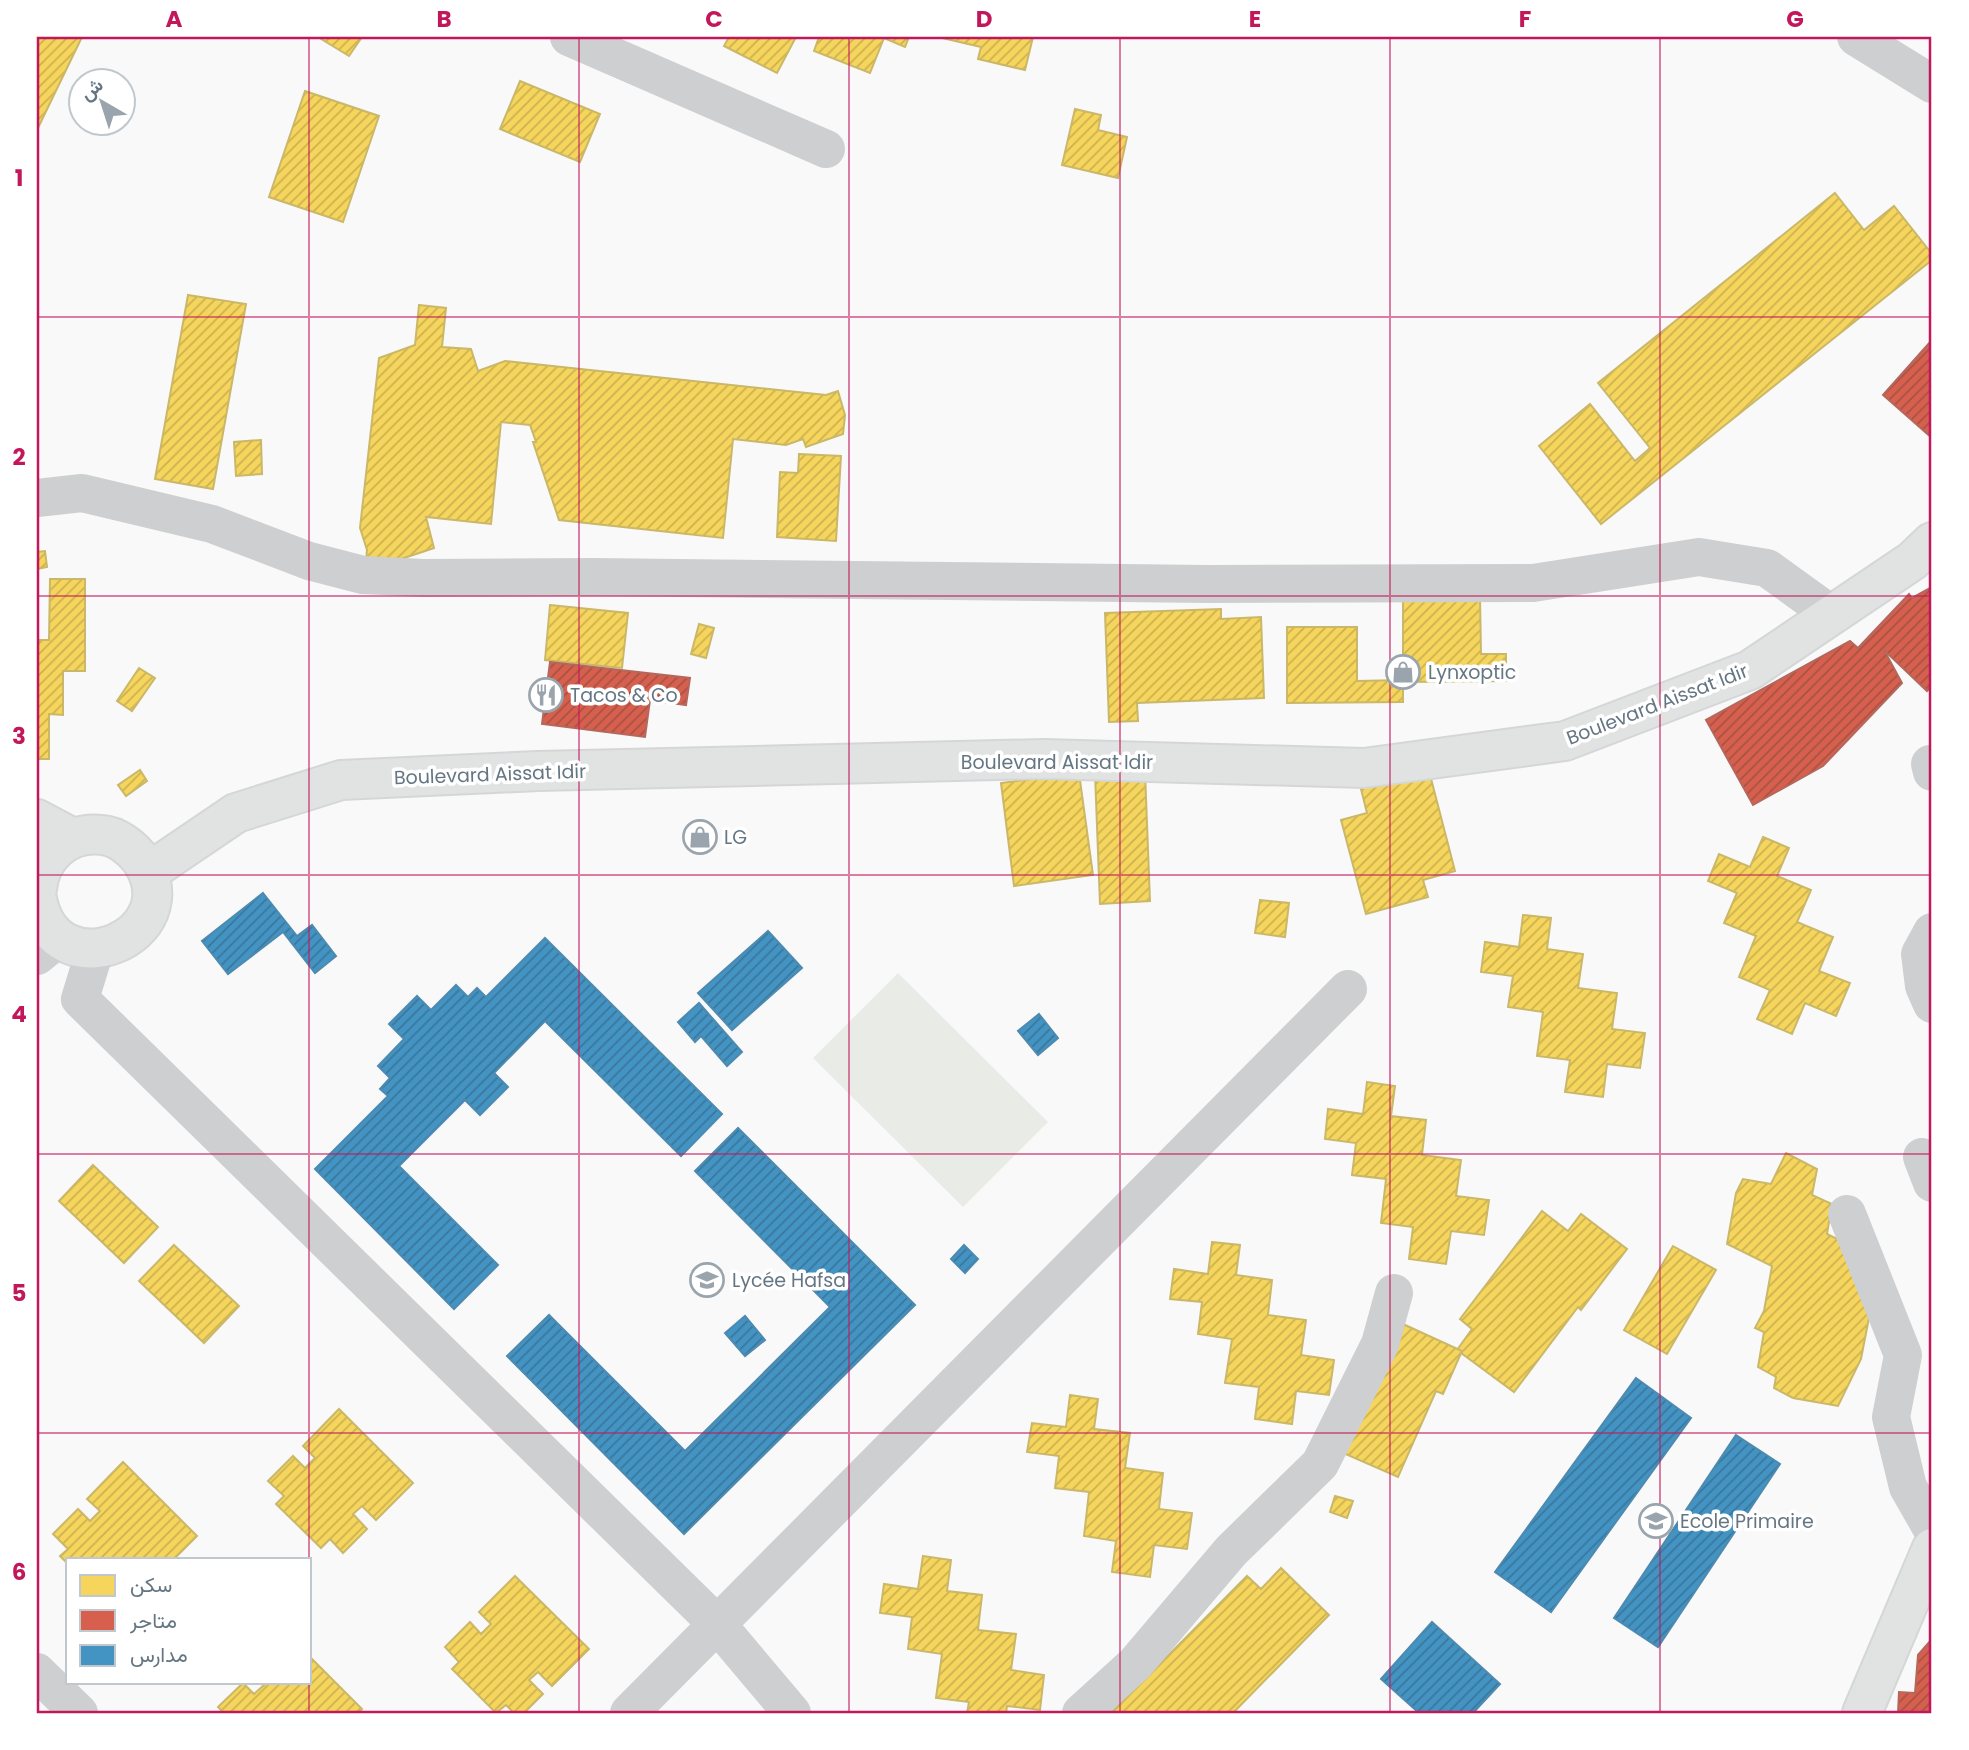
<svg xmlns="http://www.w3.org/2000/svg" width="1969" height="1750" viewBox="0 0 1969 1750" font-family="Poppins,Vazirmatn,sans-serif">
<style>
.green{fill:#e8ebe6}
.homes{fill:url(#homes-hatch);stroke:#cab868;stroke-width:2}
.shops{fill:url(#shops-hatch);stroke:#b4675d;stroke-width:2}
.schools{fill:url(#schools-hatch);stroke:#4d8ab0;stroke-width:2}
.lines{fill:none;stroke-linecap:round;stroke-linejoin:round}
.secondary-casing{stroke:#d5d6d7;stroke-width:42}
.street{stroke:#cecfd0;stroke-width:38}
.secondary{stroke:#e1e2e2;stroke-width:38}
.grid{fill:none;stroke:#c2185b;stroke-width:2;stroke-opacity:0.55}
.labels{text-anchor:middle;stroke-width:7;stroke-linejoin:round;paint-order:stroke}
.poi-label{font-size:19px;fill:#657683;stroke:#fff;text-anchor:start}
.street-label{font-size:19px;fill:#657683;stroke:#fff}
.neatline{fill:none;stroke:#c2185b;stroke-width:2.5}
.grid-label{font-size:23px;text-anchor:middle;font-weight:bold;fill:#c2185b}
</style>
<defs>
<pattern id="homes-hatch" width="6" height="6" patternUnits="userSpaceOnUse" patternTransform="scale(1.75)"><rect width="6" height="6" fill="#f6d55c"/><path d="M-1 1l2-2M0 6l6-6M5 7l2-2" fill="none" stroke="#cbb151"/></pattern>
<pattern id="shops-hatch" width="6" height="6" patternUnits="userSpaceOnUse" patternTransform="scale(1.75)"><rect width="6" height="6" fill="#d6604d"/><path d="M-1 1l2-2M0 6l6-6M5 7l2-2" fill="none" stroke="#a85144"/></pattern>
<pattern id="schools-hatch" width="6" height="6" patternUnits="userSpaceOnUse" patternTransform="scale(1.75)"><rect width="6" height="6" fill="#4393c3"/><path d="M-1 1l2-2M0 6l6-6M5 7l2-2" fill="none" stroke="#3a779c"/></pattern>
</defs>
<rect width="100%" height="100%" fill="#f9f9f9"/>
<!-- green -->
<path class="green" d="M898,973L1048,1122L963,1207L813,1058Z"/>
<!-- homes -->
<g class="homes">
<path d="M37,37H82L37,130Z"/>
<path d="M318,37H362L349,56Z"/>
<path d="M729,37H796L777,73L724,46Z"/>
<path d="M819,37H909L905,47L884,38L870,73L814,51Z"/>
<path d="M938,37H1033L1025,70L978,59L981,47Z"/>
<path d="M520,81L600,114L580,162L500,129Z"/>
<path d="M305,91L379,116L343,222L269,197Z"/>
<path d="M1075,109L1101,115L1098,130L1127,137L1118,178L1062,165Z"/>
<path d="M1835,193L1864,230L1894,206L1932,254V260L1601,524L1539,446L1590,404L1635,461L1650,448L1598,383Z"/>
<path d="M188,295L246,304L213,489L155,479Z"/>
<path d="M419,305L446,308L442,347L471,349L478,371L505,361L826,395L838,391L845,415L843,434L806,447L803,439L786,445L733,439L723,538L559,520L533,442H536L530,425L501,422L491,524L426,517L434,548L365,571L367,550L360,528L379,358L415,345Z"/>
<path d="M261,440L262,474L236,476L234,442Z"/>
<path d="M799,454L841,456L836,541L777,537L780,472L798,473Z"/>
<path d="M45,551L47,567L37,569V552Z"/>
<path d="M50,579H85V671H63V715L49,714V759H37V640H49Z"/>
<path d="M1480,598L1481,654H1506V681L1403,682V599Z"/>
<path d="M550,605L628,613L622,668L545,660Z"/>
<path d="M1221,609V619L1261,617L1264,698L1137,703L1138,721L1109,722L1105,613Z"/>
<path d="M699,624L714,628L706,658L691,654Z"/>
<path d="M1287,627H1357V681L1403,680V702L1287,703Z"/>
<path d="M139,668L155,678L132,711L117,701Z"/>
<path d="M1428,767L1455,871L1423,880L1428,897L1366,914L1341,820L1367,813L1360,785Z"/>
<path d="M140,770L147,781L126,796L118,785Z"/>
<path d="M1145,772L1150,901L1100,904L1095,774Z"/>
<path d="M1079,773L1093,875L1014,886L1001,783Z"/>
<path d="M1763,837L1789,848L1777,876L1811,890L1797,922L1833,937L1819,971L1850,983L1836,1016L1805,1003L1792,1034L1757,1019L1770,990L1739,977L1756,936L1724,923L1737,893L1708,881L1719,854L1750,867Z"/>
<path d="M1260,900L1289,903L1285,937L1255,933Z"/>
<path d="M1523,915L1551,918L1547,949L1583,954L1578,988L1617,993L1612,1029L1645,1033L1640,1068L1607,1064L1603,1097L1565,1092L1570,1060L1537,1056L1543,1012L1508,1007L1513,976L1481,972L1485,942L1519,947Z"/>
<path d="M1367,1082L1395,1086L1391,1116L1426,1120L1422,1155L1461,1160L1456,1196L1489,1200L1484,1235L1451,1231L1446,1264L1409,1259L1413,1227L1381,1223L1386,1179L1352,1175L1356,1143L1325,1139L1328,1109L1363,1114Z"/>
<path d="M1786,1153L1817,1169L1812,1195L1832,1204L1827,1234L1859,1250L1875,1287L1861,1359L1838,1406L1793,1398L1774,1388L1776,1377L1758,1367L1764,1332L1755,1328L1764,1311L1772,1266L1727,1244L1736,1193L1743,1179L1771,1184Z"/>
<path d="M93,1165L158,1227L124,1263L59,1201Z"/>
<path d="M1542,1211L1568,1231L1581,1214L1627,1249L1581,1310L1578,1307L1514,1392L1457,1350L1472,1329L1460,1319Z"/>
<path d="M1212,1242L1240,1245L1236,1275L1272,1280L1268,1315L1306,1320L1301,1355L1334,1360L1329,1395L1296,1391L1292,1424L1255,1419L1259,1387L1225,1383L1232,1339L1198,1334L1202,1302L1170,1299L1174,1269L1208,1274Z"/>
<path d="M174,1245L239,1306L204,1343L139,1281Z"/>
<path d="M1673,1246L1716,1270L1667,1354L1624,1330Z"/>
<path d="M1392,1319L1462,1351L1443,1394L1436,1391L1398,1477L1334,1449Z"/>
<path d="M1070,1395L1098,1399L1094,1429L1130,1433L1125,1468L1163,1473L1159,1509L1192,1513L1187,1549L1154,1545L1150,1577L1112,1572L1116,1541L1084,1536L1089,1492L1055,1488L1059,1456L1027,1452L1032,1423L1066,1427Z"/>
<path d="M339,1409L413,1483L376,1520L362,1506L353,1514L367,1529L343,1553L330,1539L321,1548L276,1504L284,1496L268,1481L293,1456L305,1468L315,1458L303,1446Z"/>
<path d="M123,1462L197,1536L174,1559H68V1564L60,1556L68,1549L53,1534L78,1509L90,1521L100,1511L87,1499Z"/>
<path d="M1335,1496L1353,1501L1347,1518L1330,1512Z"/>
<path d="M923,1556L951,1560L947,1591L982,1595L978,1630L1016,1634L1011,1670L1044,1675L1040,1710L1007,1706L1006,1713H967L969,1702L936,1698L942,1654L908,1649L912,1617L880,1613L884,1584L918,1589Z"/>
<path d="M1281,1568L1329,1615L1233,1713H1111L1247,1576L1261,1589Z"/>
<path d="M515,1576L589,1649L552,1686L538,1672L529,1680L543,1694L524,1713H514L506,1705L496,1713L452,1669L459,1662L445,1647L470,1622L481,1634L491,1624L479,1612Z"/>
<path d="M310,1657L362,1709L358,1713H224L218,1707L243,1683L254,1694L265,1684L262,1682H310Z"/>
</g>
<!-- shops -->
<g class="shops">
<path d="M1932,340V438L1883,395Z"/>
<path d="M1932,587V686L1927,691L1884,650L1902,683L1823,766L1753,805L1706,720L1850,641L1858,648L1909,594L1912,598Z"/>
<path d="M550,662L690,678L686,705L650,700L645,737L542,724Z"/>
<path d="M1932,1639V1713H1898L1899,1692L1915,1693L1918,1655Z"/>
</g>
<!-- schools -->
<g class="schools">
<path d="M263,893L297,936L312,925L336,956L315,973L283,932L228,974L202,941Z"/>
<path d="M768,931L802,968L732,1030L698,993Z"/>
<path d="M545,938L722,1114L681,1156L545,1021L494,1073L508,1087L480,1115L465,1100L399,1166L498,1265L454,1309L315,1169L388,1096L380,1089L390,1078L378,1066L404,1039L389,1024L417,996L431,1010L456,985L468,997L477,988L486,997Z"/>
<path d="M699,1003L742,1052L727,1066L701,1036L695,1042L678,1022Z"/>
<path d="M1039,1014L1058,1038L1038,1055L1018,1031Z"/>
<path d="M738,1128L915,1305L684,1534L507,1356L549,1315L685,1451L830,1307L695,1171Z"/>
<path d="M964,1245L978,1259L965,1273L951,1259Z"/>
<path d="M745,1316L765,1340L745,1356L725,1333Z"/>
<path d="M1636,1378L1691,1418L1551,1612L1495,1572Z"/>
<path d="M1736,1435L1780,1464L1658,1647L1614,1618Z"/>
<path d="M1432,1622L1500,1684L1473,1713H1419L1381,1679Z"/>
</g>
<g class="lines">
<!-- secondary casing -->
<g class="secondary-casing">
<g id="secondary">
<path d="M37,819L73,838"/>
<path d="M149,872L236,813L341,780L538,771L1044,759L1364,768L1565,741L1750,670L1912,561L1932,542"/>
<path d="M37,889C40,856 67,831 102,835C117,836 132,848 141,860C192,936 55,994 37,899"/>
<path d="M1862,1713L1932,1548"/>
</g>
</g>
<!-- street -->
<g class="street">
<path d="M569,37L826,149"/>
<path d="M1856,37L1932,84"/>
<path d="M37,498L82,493L212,524L309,561L363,575L423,578L593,577L1207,584L1533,583L1699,557L1767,568L1832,615"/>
<path d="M1930,764L1932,772"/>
<path d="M1932,932L1920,954L1924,986L1932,1004"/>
<path d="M95,950L80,999L717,1624L792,1713"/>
<path d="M37,956L59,938"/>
<path d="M1922,1157L1932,1183"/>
<path d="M1847,1214L1903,1355L1891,1417L1908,1487L1932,1529"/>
<path d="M37,1672L79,1713"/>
<path d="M629,1713L1348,989"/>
<path d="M1081,1713L1135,1664L1231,1551L1320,1464L1380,1344L1394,1293"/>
</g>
<!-- secondary -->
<use href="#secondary" class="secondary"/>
</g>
<!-- grid -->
<path class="grid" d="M309,37V1559M579,37V1713M849,37V1713M1120,37V1713M1390,37V1713M1660,37V1713M37,317H1932M37,596H1932M37,875H1932M37,1154H1932M37,1433H1932M309,1682V1713"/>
<!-- icons -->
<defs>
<g id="shop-ring" transform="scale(1.75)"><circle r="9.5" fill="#fff" stroke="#99a4ac" stroke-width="1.5"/><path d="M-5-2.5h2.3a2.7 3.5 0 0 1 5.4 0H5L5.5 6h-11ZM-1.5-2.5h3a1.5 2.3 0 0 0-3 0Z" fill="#99a4ac"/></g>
<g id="restaurant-ring" transform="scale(1.75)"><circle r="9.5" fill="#fff" stroke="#99a4ac" stroke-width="1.5"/><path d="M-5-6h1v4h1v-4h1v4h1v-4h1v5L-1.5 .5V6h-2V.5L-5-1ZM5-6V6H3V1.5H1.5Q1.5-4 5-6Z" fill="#99a4ac"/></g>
<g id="school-ring" transform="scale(1.75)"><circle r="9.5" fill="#fff" stroke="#99a4ac" stroke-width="1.5"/><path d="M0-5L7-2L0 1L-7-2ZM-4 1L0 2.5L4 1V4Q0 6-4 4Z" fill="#99a4ac"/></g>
</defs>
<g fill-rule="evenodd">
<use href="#shop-ring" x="1403" y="672"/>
<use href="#restaurant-ring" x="546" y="695"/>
<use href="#shop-ring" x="700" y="837"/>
<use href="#school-ring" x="707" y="1280"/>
<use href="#school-ring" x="1656" y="1521"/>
</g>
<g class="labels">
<!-- poi labels -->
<g class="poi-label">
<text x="1428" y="679">Lynxoptic</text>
<text x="570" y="702">Tacos &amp; Co</text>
<text x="724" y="844">LG</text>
<text x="732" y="1287">Lycée Hafsa</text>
<text x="1680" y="1528">Ecole Primaire</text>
</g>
<!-- street labels -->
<g class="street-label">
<text transform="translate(1657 704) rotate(-21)" y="7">Boulevard Aissat Idir</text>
<text x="1057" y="769">Boulevard Aissat Idir</text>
<text transform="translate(490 774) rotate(-2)" y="7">Boulevard Aissat Idir</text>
</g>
</g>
<!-- border -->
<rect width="1969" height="1750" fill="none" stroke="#ffffff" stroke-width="77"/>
<!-- legend -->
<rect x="66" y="1558" width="245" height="126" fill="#ffffff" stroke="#c1c8cd" stroke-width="2"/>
<rect x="80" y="1575" width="35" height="21" fill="#f6d55c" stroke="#c1c8cd" stroke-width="2"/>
<text x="130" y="1592" font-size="21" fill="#657683">سكن</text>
<rect x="80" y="1610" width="35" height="21" fill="#d6604d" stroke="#c1c8cd" stroke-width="2"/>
<text x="130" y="1628" font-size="21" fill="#657683">متاجر</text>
<rect x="80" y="1645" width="35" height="21" fill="#4393c3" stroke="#c1c8cd" stroke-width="2"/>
<text x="130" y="1662" font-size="21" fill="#657683">مدارس</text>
<!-- north arrow -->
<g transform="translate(102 102) rotate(321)"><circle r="33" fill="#ffffff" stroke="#c1c8cd" stroke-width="2"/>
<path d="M0-5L12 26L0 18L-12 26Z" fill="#99a4ac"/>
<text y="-10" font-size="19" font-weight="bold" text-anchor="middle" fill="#657683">ش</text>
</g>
<rect x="38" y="38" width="1892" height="1674" class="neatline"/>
<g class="grid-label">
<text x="174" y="27">A</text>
<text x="444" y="27">B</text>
<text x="714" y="27">C</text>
<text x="984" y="27">D</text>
<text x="1255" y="27">E</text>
<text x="1525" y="27">F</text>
<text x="1795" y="27">G</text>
<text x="19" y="186">1</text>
<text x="19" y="465">2</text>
<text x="19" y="744">3</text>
<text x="19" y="1022">4</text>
<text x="19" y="1301">5</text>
<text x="19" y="1580">6</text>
</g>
</svg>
